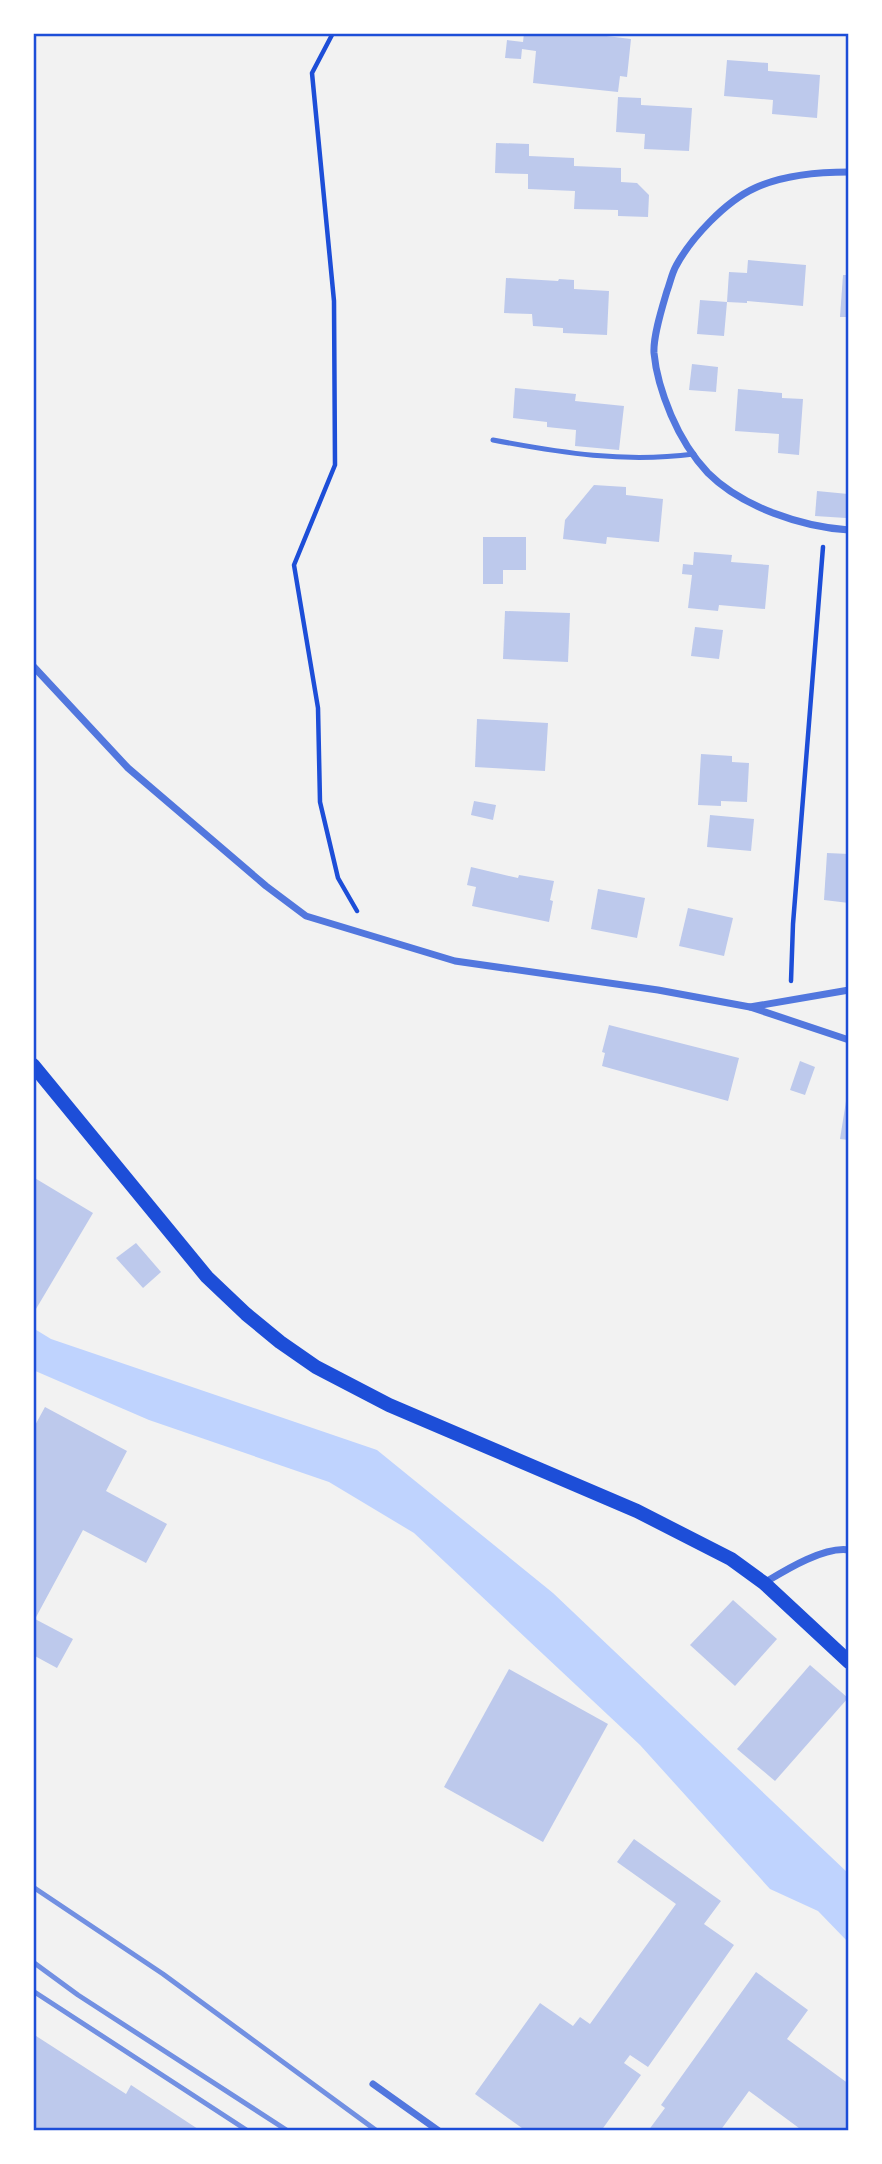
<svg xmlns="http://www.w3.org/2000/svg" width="882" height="2164" viewBox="0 0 882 2164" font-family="'Asap Condensed',sans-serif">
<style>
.water{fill:#bfd3fe}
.building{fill:#bdc9ec}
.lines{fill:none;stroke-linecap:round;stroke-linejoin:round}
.path{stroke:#1d4ed8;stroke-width:4.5}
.service{stroke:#5277de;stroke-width:5}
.minor{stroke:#5277de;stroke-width:7}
.secondary{stroke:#1d4ed8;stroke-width:14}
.rail{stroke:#7290e2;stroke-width:5}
.neatline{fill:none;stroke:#1d4ed8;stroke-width:2.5}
</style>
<rect width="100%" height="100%" fill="#f2f2f2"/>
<!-- water -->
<path class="water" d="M33,1328L51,1339L377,1450L553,1593L849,1874V1943L818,1911L770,1889L640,1745L414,1533L329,1482L149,1420L33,1370Z"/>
<!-- building -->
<g class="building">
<path d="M524,33H582L631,39L627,77L620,76L618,92L533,83L536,51L522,49L521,59L505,58L507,40L523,42Z"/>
<path d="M727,60L768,63V71L820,75L817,118L772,114L773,100L724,96Z"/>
<path d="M618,97L641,98V105L692,108L689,151L644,149L645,134L616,132Z"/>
<path d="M496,143L529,144V156L574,158V166L621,168V182L637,183L649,195L648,217L618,216V210L574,209L575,191L528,189V174L495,173Z"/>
<path d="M748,260L806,265L803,306L747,301V303L727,302L729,272L747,273Z"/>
<path d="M843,275H849V317H840Z"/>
<path d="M506,278L558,281L559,279L574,280V289L609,291L607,335L563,333V328L533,326L532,314L504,313Z"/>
<path d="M700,300L727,302L724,336L697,334Z"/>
<path d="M692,364L718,367L716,392L689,390Z"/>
<path d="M515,388L576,394L575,401L624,406L619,450L575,446L576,430L547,427V422L513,418Z"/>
<path d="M738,389L782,393V398L803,399L799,455L778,453L779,434L735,431Z"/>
<path d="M594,485L626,487V495L663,499L659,542L607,537L606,544L563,539L565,520Z"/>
<path d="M817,491L848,494L846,518L815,516Z"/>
<path d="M483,537H526V570H503V584H483Z"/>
<path d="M694,552L732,555L731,562L769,565L765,609L719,605L718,611L688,608L692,575L682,574L683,564L693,565Z"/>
<path d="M505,611L570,613L568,662L503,659Z"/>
<path d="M695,627L723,630L719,659L691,656Z"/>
<path d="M477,719L548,723L545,771L475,767Z"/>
<path d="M701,754L732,756V762L749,763L747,802L721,801V806L698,805Z"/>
<path d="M474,801L496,805L493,820L471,815Z"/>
<path d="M710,815L754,819L751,851L707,847Z"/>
<path d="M827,853L849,854V903L824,900Z"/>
<path d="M471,867L518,878L519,875L554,881L550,900L553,901L549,922L472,906L476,887L467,885Z"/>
<path d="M598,889L645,898L637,938L591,929Z"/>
<path d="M688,908L733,918L724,956L679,946Z"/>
<path d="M609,1025L739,1058L728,1101L602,1066L605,1053L602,1052Z"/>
<path d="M800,1061L815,1067L805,1095L790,1090Z"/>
<path d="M847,1095H849V1140L840,1139Z"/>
<path d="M33,1177L93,1213L33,1314Z"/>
<path d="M136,1243L161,1272L143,1288L116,1258Z"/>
<path d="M45,1407L127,1451L106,1491L167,1524L146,1563L83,1530L35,1619L73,1639L57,1668L33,1655V1429Z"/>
<path d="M733,1600L777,1639L735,1686L690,1645Z"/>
<path d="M810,1665L848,1698L775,1781L737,1749Z"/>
<path d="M509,1669L608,1724L543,1842L444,1787Z"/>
<path d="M634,1839L721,1901L704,1924L734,1945L648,2067L630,2055L624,2063L641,2075L601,2131H526L475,2094L540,2003L573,2026L580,2017L590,2024L676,1904L617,1862Z"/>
<path d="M756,1972L808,2010L787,2039L849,2084V2131H803L749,2091L720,2131H648L665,2108L661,2105Z"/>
<path d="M33,2034L126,2094L131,2085L201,2131H33Z"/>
</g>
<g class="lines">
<!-- path -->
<g class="path">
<path d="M333,33L312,73L334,301L335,465L294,565L318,708L320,802L338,878L357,911"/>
<path d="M791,981L793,924L823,547"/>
</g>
<!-- service -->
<path class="service" d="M493,440C562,453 624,463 694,454"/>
<!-- minor -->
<g class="minor">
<path d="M849,172C818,172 783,175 755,188C726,201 691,238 676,266C672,273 670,283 667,291C662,308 653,336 654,353C656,375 663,396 671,415C680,436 692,456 708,473C742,507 802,527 849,530"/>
<path d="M33,666L128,768L266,886L306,916L455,961L658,990L750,1007L849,990"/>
<path d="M750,1007L849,1040"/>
<path d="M764,1583C784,1571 824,1546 849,1550"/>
<path d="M373,2084L439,2131"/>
</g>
<!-- secondary -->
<path class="secondary" d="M33,1065L207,1277L246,1314L280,1342L316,1367L389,1405L637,1511L731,1559L764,1583L849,1662"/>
<!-- rail -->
<g class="rail">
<path d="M33,1887L163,1974L377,2131"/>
<path d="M33,1962L78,1995L288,2131"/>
<path d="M33,1991L248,2131"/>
</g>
</g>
<!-- border -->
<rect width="882" height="2164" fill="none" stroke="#ffffff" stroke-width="70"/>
<rect x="35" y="35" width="812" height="2094" class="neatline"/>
</svg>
